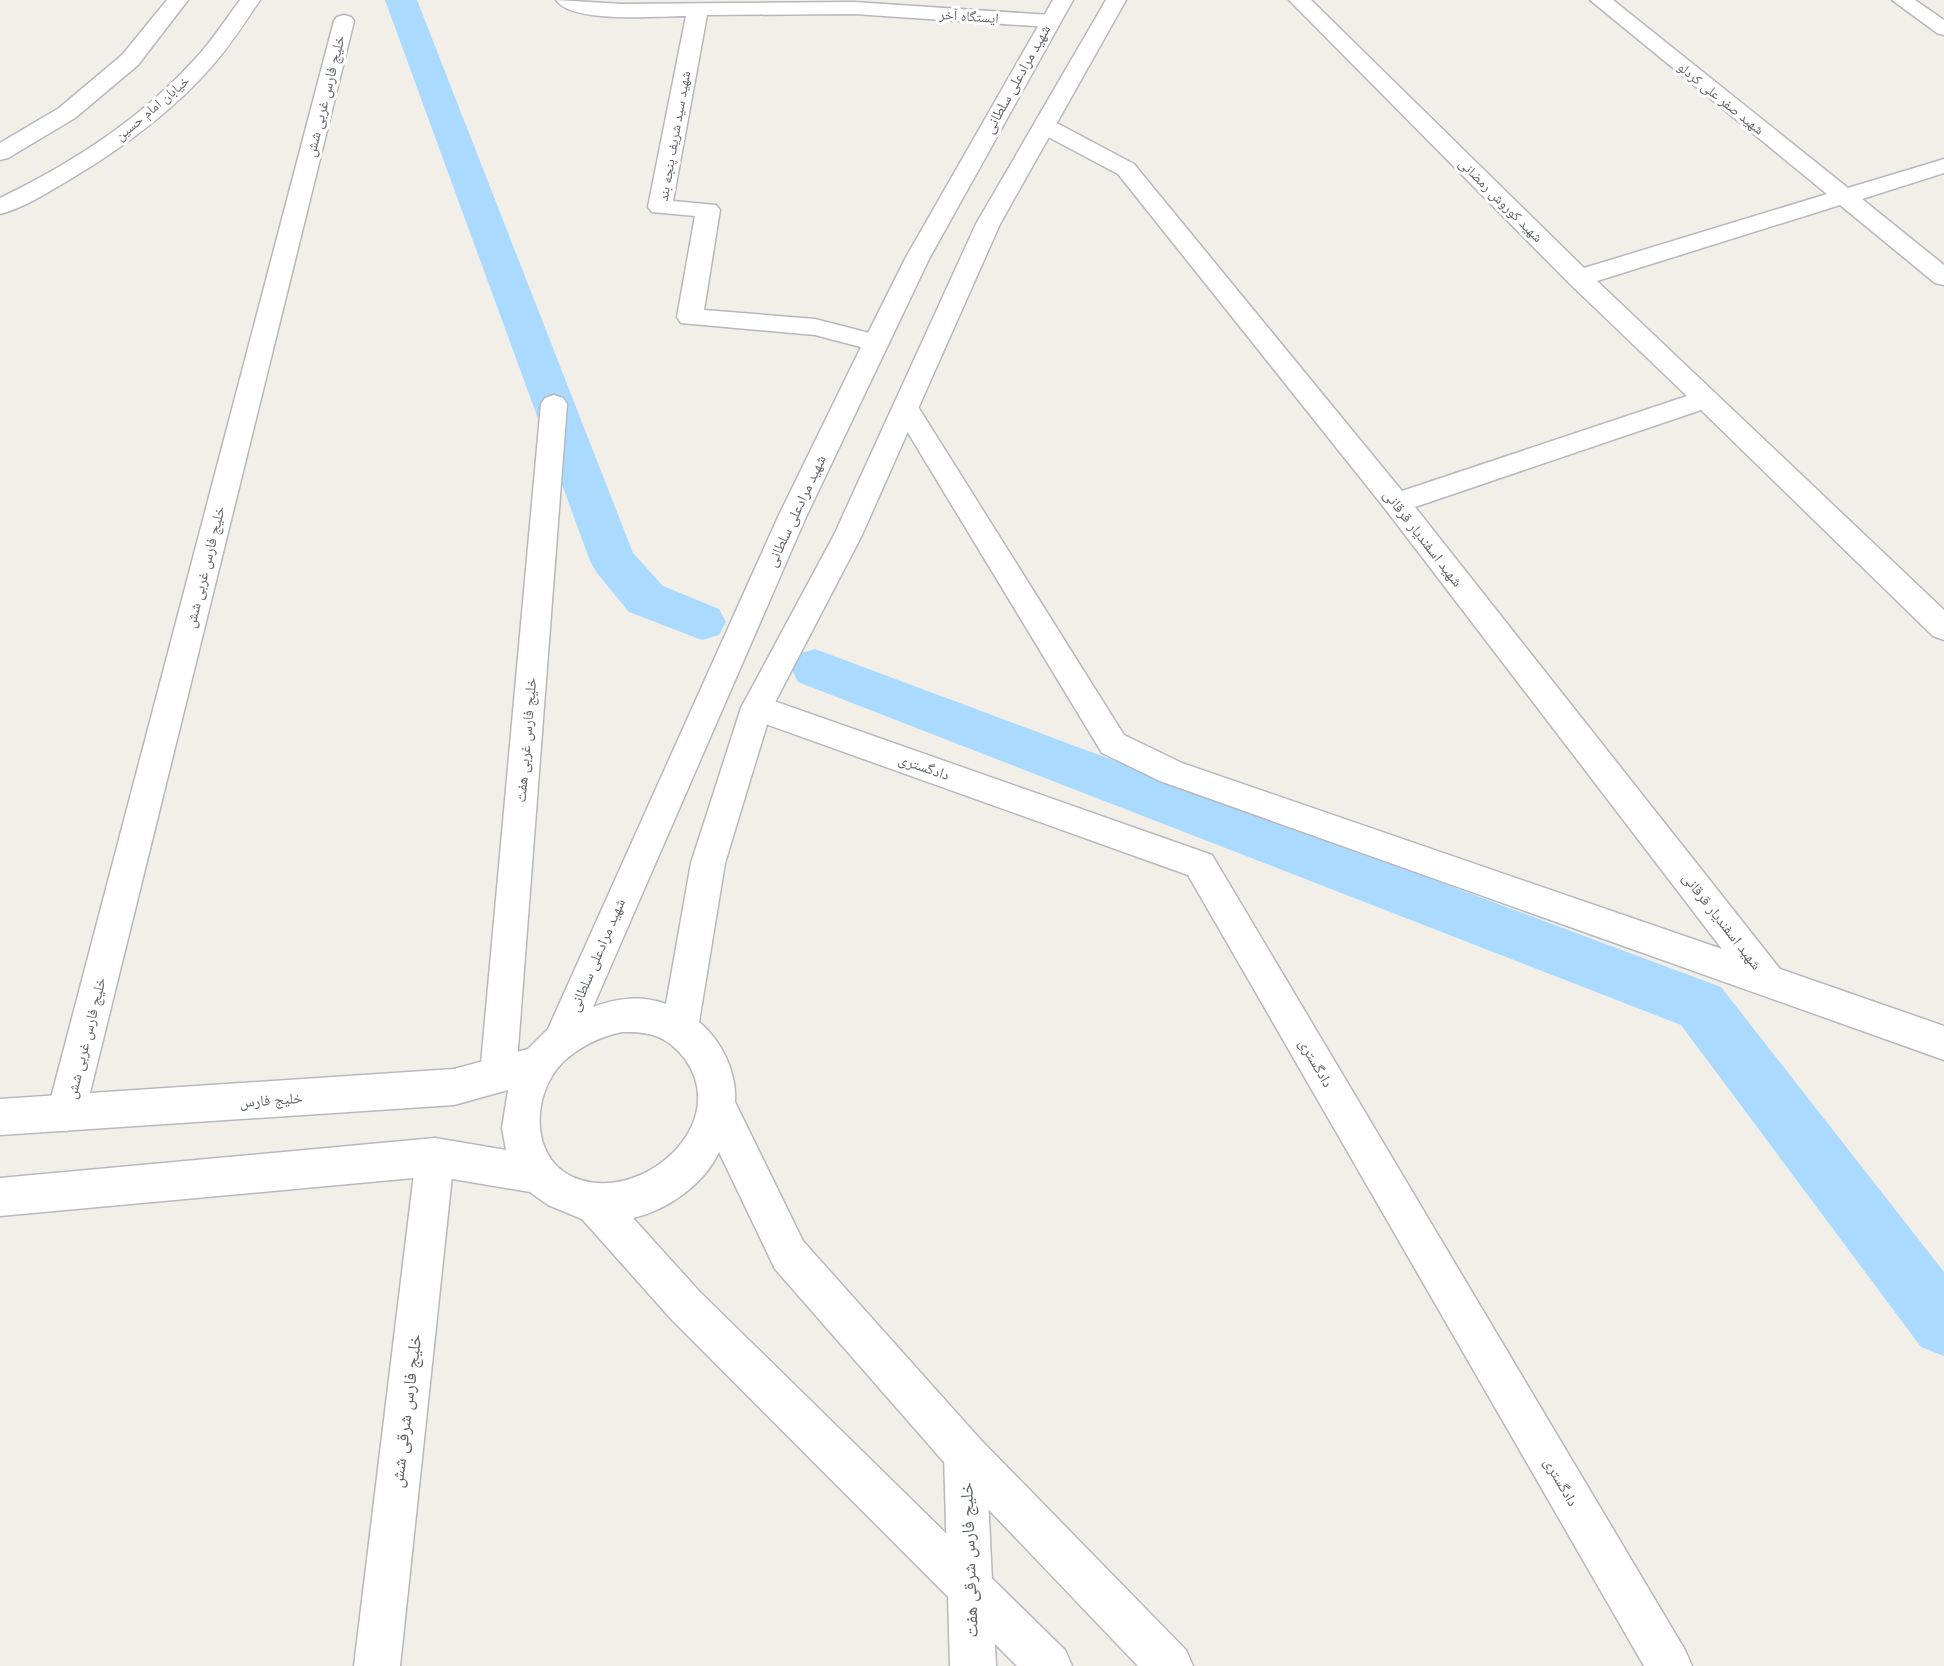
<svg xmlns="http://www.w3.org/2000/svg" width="1944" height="1666" viewBox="0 0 1944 1666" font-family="'Varela Round','Noto Naskh Arabic',sans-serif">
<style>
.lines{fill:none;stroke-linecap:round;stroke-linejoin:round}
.canal{fill:#aadaff;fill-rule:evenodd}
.street-casing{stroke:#b5b8bc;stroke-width:3}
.secondary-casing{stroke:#b6babf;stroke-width:3}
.street{fill:#fff;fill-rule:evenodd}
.secondary{fill:#fff;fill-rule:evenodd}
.labels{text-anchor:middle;stroke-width:6;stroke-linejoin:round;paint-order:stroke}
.far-street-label{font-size:14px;fill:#5f6368;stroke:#fff}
.street-label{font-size:15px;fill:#5f6368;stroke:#fff}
.near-street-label{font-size:18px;fill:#5f6368;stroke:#fff}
</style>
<rect width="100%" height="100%" fill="#f1efe8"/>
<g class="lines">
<!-- canal -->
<g class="canal">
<path d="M385,0H417L633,553L663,586L719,609L726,622L719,635L702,640L629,612L597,573L590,561Z"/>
<path d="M815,649L1721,987L1944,1272V1356L1921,1347L1681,1025L798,682L791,668L798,654Z"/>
</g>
<!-- street casing -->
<g class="street-casing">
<g id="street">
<path d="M556,0L622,4L854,2L1050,15L1057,17L1060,21L1057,25L1050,27L854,14L707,15L673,201L716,205L720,210L704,310L815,319L885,337L889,343L885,349L876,351L815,335L681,323L677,317L695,216L652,212L648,207L686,16C658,16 572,24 556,0Z"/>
<path d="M1289,0H1311L1584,268L1827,194L1590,0H1613L1848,188L1944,159V173L1862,199L1944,265V285L1935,283L1840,205L1597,281L1944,610V640L1933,636L1701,410L1415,507L1780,969L1944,1026V1060L1160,781L1102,753L893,408L897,402L906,399L915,402L1124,735L1182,763L1722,949L1386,510L1118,174L1037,131L1034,126L1037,121H1053L1134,164L1402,491L1687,396L1570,284Z"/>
<path d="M1892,0H1915L1944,20V35L1937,33Z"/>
<path d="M344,15L351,17L354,21L85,1113L79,1126L66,1131L53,1126L47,1113L334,21L337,17Z"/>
<path d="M554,395L563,398L567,404L516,1075L511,1087L498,1092L485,1087L480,1075L541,404L545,398Z"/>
<path d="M757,695L1212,855L1685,1650L1692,1666H1644L1188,875L746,717L741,708L746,699Z"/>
<path d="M435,1138L448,1144L454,1157L400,1666H354L416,1157L422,1144Z"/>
<path d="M965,1433L980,1439L986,1454L996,1666H950L944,1454L950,1439Z"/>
</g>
</g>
<!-- secondary casing -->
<g class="secondary-casing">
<g id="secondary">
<path d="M167,0H188L138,65L75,118L8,158L0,160V143L59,108L122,55Z"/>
<path d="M240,0H260C245,22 230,46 212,66C172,112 121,149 69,180C48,192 24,208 0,214V198C71,164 142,118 195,59C212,41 225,20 240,0Z"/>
<path d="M1053,0H1073L929,259L889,343L806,517L593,1007C618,998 641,995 666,1004L691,863L741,708L834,535L976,224L1106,0H1126L1000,224L862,535L772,708L725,863L699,1022C722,1041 737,1073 735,1102L803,1241L980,1439L1186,1650L1193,1666H1138L950,1469L775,1269L719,1152C704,1184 668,1210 633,1218L700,1292L1065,1650L1072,1666H1017L672,1320L582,1219L548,1205L530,1192L435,1176L0,1216V1178L435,1138L506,1150L502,1128L508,1090L454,1105L0,1135V1099L454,1069L528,1049L548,1029L778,517L863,343L905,259ZM622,1032C649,1031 668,1036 685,1059C731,1123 646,1200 581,1180C529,1165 530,1096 562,1063C580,1046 599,1037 622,1032Z"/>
</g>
</g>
<!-- street -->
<use href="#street" class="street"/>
<!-- secondary -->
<use href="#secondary" class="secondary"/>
</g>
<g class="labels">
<!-- far-street labels -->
<g class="far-street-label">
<text transform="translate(969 16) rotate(4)" y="5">ایستگاه آخر</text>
<text transform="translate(1721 98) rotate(39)" y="5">شهید صفر علی کردلو</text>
<text transform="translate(152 108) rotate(-40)" y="5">خیابان امام حسین</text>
<text transform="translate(674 136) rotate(-80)" y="5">شهید سید شریف پنجه بند</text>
<text transform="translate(1501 200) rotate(45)" y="5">شهید کوروش رمضانی</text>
</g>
<!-- street labels -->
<g class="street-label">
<text transform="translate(1017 79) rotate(-61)" y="5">شهید مرادعلی سلطانی</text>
<text transform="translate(325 96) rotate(-76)" y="5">خلیج فارس غربی شش</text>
<text transform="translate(796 511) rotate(-65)" y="5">شهید مرادعلی سلطانی</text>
<text transform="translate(1423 538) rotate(52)" y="5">شهید اسفندیار قرقانی</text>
<text transform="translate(205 567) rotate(-76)" y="5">خلیج فارس غربی شش</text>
<text transform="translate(526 740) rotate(-85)" y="5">خلیج فارس غربی هفت</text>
<text transform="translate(924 767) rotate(19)" y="5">دادگستری</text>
<text transform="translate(1722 921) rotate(52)" y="5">شهید اسفندیار قرقانی</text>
<text transform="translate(597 955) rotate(-67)" y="5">شهید مرادعلی سلطانی</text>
<text transform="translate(86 1038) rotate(-76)" y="5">خلیج فارس غربی شش</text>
<text transform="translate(1316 1063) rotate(60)" y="5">دادگستری</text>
<text transform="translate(271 1100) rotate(-4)" y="5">خلیج فارس</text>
<text transform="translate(1561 1482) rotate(60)" y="5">دادگستری</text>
</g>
<!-- near-street labels -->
<g class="near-street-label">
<text transform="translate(406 1411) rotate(-83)" y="6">خلیج فارس شرقی شش</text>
<text transform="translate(969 1560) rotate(-92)" y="6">خلیج فارس شرقی هفت</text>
</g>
</g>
</svg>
